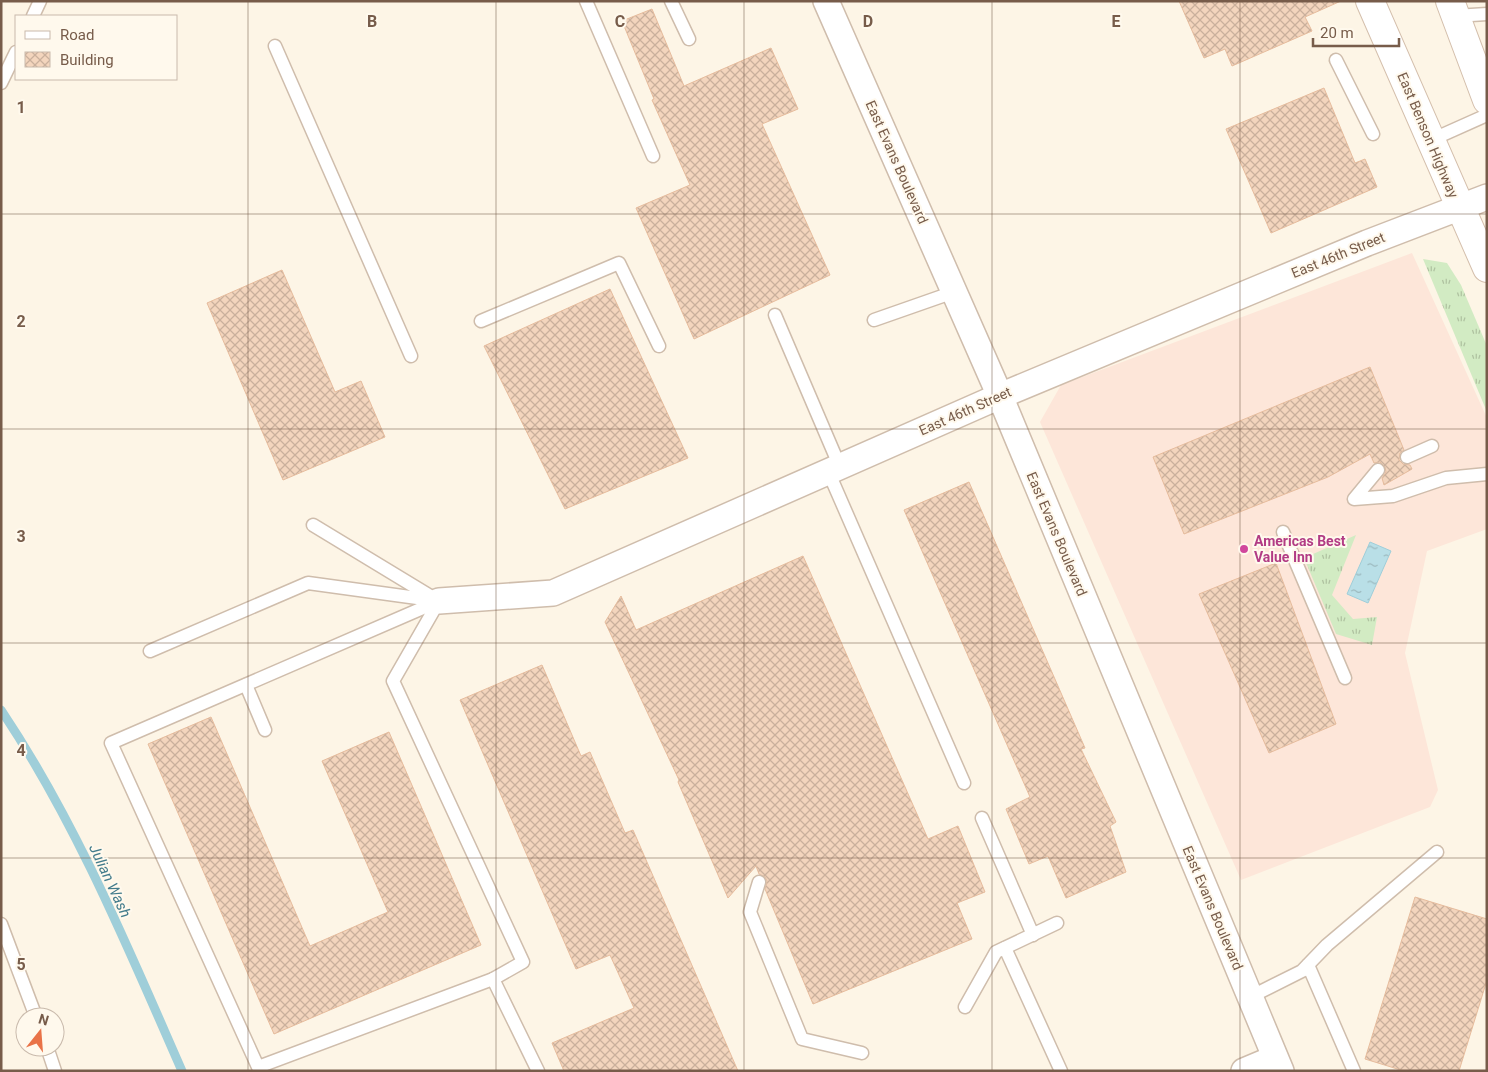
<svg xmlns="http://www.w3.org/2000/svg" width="1488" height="1072" viewBox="0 0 1488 1072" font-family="Roboto,sans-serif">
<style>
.commercial{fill:#fde6d9}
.grass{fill:url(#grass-tufts)}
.water{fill:url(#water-ripples);stroke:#9fced9}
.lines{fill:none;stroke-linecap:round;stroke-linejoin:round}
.stream{stroke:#9fced9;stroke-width:9}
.building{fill:url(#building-cross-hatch);stroke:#e6bc9d}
.lane-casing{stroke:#cfbdac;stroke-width:15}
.street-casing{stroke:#cfbdac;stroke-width:28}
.secondary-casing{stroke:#d4bfac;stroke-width:30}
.lane{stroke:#fff;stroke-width:12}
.street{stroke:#fff;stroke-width:25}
.secondary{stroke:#fff;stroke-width:28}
.grid{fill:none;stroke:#775c4a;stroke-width:1;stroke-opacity:0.55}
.hotel-dot{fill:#d1479c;stroke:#fff9ed;stroke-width:2}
.labels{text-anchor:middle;stroke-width:4;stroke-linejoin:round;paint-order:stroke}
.street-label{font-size:14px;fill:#775c4a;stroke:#fff9ed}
.hotel-label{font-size:14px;font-weight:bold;fill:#b23c85;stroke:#fff9ed;text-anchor:start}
.water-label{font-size:15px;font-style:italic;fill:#427b8b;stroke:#fff9ed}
.grid-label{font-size:16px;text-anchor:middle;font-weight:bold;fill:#775c4a;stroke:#fff9ed;stroke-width:4;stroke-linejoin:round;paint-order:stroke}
</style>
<defs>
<pattern id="grass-tufts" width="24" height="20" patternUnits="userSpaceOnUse" patternTransform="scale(1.25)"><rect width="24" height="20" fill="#d2ebc3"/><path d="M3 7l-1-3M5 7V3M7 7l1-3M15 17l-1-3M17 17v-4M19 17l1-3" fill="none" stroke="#afc2a0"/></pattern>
<pattern id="water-ripples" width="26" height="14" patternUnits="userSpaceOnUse" patternTransform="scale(1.25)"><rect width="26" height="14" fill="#b9dfe7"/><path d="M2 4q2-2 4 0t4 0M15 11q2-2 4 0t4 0" fill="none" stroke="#9bb8bd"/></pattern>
<pattern id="building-cross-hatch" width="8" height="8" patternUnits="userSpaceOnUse" patternTransform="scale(1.25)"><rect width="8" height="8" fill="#f3d5bd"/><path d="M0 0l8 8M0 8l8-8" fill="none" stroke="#cab09c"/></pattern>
</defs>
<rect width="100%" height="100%" fill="#fdf5e6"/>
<!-- commercial -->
<path class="commercial" d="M1412,253L1487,418V529L1427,551L1405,653L1438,790L1430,807L1241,880L1040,422L1061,385Z"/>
<!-- grass -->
<g class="grass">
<path d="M1423,259L1447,263L1461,285L1487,346V412Z"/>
<path d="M1356,535L1332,595L1353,619L1377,617L1372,645L1336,634L1304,558Z"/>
</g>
<!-- water -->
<path class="water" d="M1370,542L1391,551L1368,603L1347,594Z"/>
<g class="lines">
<!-- stream -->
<path class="stream" d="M1,710C76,822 128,948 182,1071"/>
</g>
<!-- building -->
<g class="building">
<path d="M1179,1H1341L1305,17L1312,31L1232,66L1225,49L1204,58Z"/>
<path d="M652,9L684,86L771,48L798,109L762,124L830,275L694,339L636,208L690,185L652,100L654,99L622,21Z"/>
<path d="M1324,88L1355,163L1365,159L1377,187L1271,233L1226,129Z"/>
<path d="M282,270L335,392L361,381L385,437L283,480L207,303Z"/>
<path d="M610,289L688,458L565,509L484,346Z"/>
<path d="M1370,367L1404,450L1400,453L1399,460L1403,464L1410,465L1412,469L1384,485L1382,478L1386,472L1385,467L1380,462L1374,463L1370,454L1328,477L1184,534L1153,457Z"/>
<path d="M969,482L1085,748L1081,749L1116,822L1110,826L1126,872L1066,898L1048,856L1029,864L1006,809L1030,797L904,510Z"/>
<path d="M803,556L928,839L958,826L985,892L957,903L972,939L813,1004L765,889L767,881L765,877L759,874L756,866L728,898L678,782L679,780L605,622L621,596L636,630Z"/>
<path d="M1276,563L1336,724L1269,753L1199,594Z"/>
<path d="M542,665L581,756L590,752L625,833L633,830L738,1071H564L552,1043L634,1008L610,955L576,969L460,700Z"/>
<path d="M211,717L310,946L388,912L322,761L389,732L481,945L274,1034L148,744Z"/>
<path d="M1415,897L1487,919V980L1459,1071H1404L1365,1059Z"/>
</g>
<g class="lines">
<!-- lane casing -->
<g class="lane-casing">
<g id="lane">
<path d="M586,1L653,156"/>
<path d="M671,1L689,39"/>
<path d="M33,16L40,1"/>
<path d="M1455,16L1487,14"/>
<path d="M275,46L411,356"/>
<path d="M1336,60L1373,134"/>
<path d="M1,83L16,52"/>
<path d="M1431,140L1487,115"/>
<path d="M775,315L840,467"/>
<path d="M874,320L954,292"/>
<path d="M481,321L619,263L659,346"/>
<path d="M1407,457L1432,446"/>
<path d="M1378,470L1354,499L1393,496L1446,478L1487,474"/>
<path d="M828,471L964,783"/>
<path d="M313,525L435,599"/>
<path d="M1283,532L1345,678"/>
<path d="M439,601L111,743L258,1067L493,979L538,1071"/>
<path d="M439,601L393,681L523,962L493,979"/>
<path d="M150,651L308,583L439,601"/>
<path d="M246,685L265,730"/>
<path d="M982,818L1033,935"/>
<path d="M759,882L750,912L802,1039L862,1053"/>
<path d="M1,924L36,1017"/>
<path d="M1005,948L1061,1071"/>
<path d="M1308,965L1354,1071"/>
<path d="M1250,997L1302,971L1327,945L1437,852"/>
<path d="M965,1007L996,952L1057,923"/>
<path d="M47,1047L55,1071"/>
</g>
</g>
<!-- street casing -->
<g class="street-casing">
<g id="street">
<path d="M826,1L1000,396L1281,1071"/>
<path d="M439,601L553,593L1000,396L1367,243L1487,197"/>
<path d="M1244,1071L1275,1058"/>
</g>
</g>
<!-- secondary casing -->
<g class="secondary-casing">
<g id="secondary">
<path d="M1370,1L1487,268"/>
<path d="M1450,1L1487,100"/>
</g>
</g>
<!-- lane -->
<use href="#lane" class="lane"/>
<!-- street -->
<use href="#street" class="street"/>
<!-- secondary -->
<use href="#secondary" class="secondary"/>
</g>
<!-- grid -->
<path class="grid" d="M248,1V1071M496,1V1071M744,1V1071M992,1V1071M1240,1V1071M1,214H1487M1,429H1487M1,643H1487M1,858H1487"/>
<!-- markers -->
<circle class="hotel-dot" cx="1244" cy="549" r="5"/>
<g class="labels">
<!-- street labels -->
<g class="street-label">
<text transform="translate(1428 135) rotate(67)" y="5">East Benson Highway</text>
<text transform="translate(897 162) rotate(66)" y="5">East Evans Boulevard</text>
<text transform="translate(1338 255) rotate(-22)" y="5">East 46th Street</text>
<text transform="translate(965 411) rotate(-24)" y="5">East 46th Street</text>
<text transform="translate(1057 534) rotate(67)" y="5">East Evans Boulevard</text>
<text transform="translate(1213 908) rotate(67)" y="5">East Evans Boulevard</text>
</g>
<!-- hotel labels -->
<g class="hotel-label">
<text x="1254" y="546">Americas Best<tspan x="1254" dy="16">Value Inn</tspan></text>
</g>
<!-- water labels -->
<g class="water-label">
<text transform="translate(110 881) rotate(65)" y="5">Julian Wash</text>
</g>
</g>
<g class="grid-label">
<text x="372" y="27">B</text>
<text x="620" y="27">C</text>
<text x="868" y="27">D</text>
<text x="1116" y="27">E</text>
<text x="21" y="113">1</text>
<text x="21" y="327">2</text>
<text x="21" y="542">3</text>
<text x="21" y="756">4</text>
<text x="21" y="970">5</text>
</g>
<!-- border -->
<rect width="1488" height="1072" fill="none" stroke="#775c4a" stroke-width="5"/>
<!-- legend -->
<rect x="15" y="15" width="162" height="65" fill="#fff9ed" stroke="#c9baac"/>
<rect x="25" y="31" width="25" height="8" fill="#ffffff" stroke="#c9baac"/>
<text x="60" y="40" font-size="15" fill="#775c4a">Road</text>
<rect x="25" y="52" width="25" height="15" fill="url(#building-cross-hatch)" stroke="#c9baac"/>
<text x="60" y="65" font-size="15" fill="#775c4a">Building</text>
<!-- north arrow -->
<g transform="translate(40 1032) rotate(17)"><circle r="24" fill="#fff9ed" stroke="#c9baac"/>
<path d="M0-4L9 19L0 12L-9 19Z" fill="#e97348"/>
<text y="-8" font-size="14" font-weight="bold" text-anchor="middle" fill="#775c4a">N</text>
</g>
<!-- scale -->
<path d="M1313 38v8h86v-8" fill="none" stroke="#775c4a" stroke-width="2.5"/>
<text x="1320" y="38" font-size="15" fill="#775c4a" stroke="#fff9ed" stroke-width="4" paint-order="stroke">20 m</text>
</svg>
